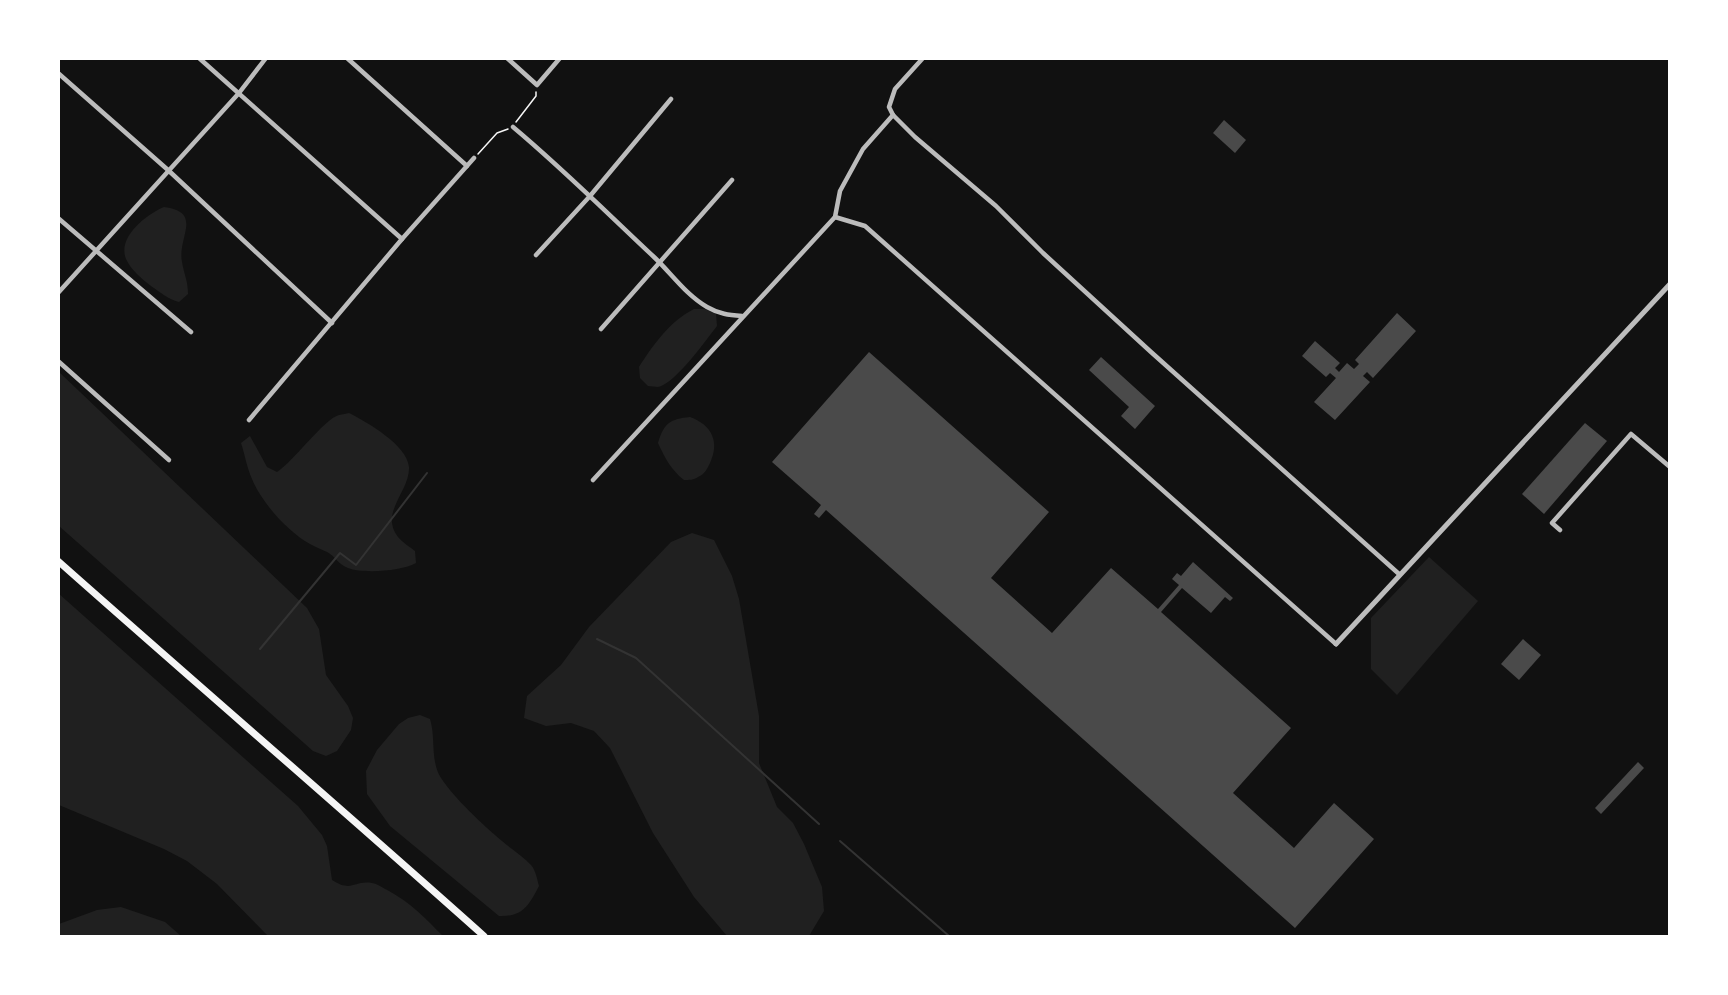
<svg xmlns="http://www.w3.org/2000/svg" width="1728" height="995" viewBox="0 0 1728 995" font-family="'DejaVu Sans',sans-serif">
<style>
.green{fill:#202020}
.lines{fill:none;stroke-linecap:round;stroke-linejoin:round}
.stream{stroke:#333;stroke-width:2}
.building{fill:#4a4a4a}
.path{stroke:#f5f5f5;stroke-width:1.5}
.minor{stroke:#bcbcbc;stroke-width:4.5}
.tertiary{stroke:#bcbcbc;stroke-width:5}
.primary{stroke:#f5f5f5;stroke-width:7}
</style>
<rect width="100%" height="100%" fill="#111"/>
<!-- green -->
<g class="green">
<path d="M164,207C204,212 177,238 182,262C184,274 188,281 188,294L179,302C168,299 161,293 151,286C142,279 131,270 126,259C117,237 147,214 164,207Z"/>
<path d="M694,309H705L716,314L717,326C706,340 675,384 658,387C655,387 651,386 648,386L640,378L639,367C653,345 670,321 694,309Z"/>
<path d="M59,372L307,608L319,629L326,675L348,706L353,718L351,730L337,751L326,756L313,751L59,526Z"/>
<path d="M349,413C367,422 407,445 409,467C410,491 379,513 398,537C402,542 410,547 415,551L416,563C402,571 364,574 348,568C339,565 335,556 327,552C321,549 315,547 310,544C288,532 261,502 252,479C247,468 245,455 241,443L250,436L267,467L277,472C295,460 324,419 339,415C343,414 346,414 349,413Z"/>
<path d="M690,417C712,425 720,442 710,463C707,469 705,474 698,477C694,480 689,480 684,480C671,470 665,458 658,443C664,423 670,419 690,417Z"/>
<path d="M692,533L714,540L732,576L739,599L759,716V763L777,807L793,823L804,844L822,887L824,911L809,936H727L694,897L653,833L610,748L594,731L571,723L546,726L524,718L527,696L561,665L589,627L671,542Z"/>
<path d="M1429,557L1478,601L1397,695L1371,669V618Z"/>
<path d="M58,593L298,806L322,835L327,846L332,880C352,893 354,880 372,883C378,884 383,888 389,891C411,903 425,918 443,936H268L217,884L187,861L164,849L59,805Z"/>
<path d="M420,715L430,719C436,738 430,761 441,778C455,799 482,824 502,841C511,849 523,856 531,865C536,871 537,879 539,886C529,905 523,917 499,916L390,826L367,794L366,771L377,750L399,724L408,718Z"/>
<path d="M121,907L165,922L181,936H59V924L97,910Z"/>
</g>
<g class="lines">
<!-- stream -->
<g class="stream">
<path d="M597,639L636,658L819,824"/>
<path d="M260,649L340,553L356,565L427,473"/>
<path d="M840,841L949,936"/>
</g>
</g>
<!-- building -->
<g class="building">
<path d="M1224,120L1246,140L1235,153L1213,133Z"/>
<path d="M1397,313L1416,331L1373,378L1367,372L1363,376L1370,382L1335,420L1314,402L1336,378L1330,373L1326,377L1302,356L1315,341L1340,363L1335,368L1339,372L1347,363L1354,369L1359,364L1355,360Z"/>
<path d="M869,352L1049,512L991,578L1052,633L1111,568L1158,609L1179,585L1172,579L1177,573L1181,576L1193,562L1233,598L1230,601L1225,597L1211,613L1182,588L1161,612L1291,728L1233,793L1294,848L1334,803L1374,839L1295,928L826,510L819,518L814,514L821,505L772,462Z"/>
<path d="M1101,357L1155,406L1135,429L1121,416L1129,407L1089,370Z"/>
<path d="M1585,423L1607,441L1544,514L1522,494Z"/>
<path d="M1523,639L1541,655L1519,680L1501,664Z"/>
<path d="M1638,762L1644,768L1601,814L1595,808Z"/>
</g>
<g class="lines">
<!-- path -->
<g class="path">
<path d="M516,122L536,96V92"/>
<path d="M478,154L497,133L508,129"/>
</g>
<!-- minor -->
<g class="minor">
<path d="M199,58L402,239"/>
<path d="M347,58L467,166"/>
<path d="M507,58L537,85L560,58"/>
<path d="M923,58L895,89L889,107L893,115L915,137L996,206L1043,253L1151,352L1399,574"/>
<path d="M58,73L168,170L332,323"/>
<path d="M513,127C562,168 607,213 654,257C671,273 686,295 707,307C719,314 729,315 742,316"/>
<path d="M835,217L865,226L1336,644"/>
<path d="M58,218L191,332"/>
<path d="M536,255L590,196L671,99"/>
<path d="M58,293L239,93L266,58"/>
<path d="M601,329L732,180"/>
<path d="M58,361L169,460"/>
<path d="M249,420L402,239L474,158"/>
<path d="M593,480L835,217L840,191L863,149L893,115"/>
<path d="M1560,530L1552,523L1631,434L1670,467"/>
</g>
<!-- tertiary -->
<path class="tertiary" d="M1336,644L1670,284"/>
<!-- primary -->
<path class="primary" d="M58,561C200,687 343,810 484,936"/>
</g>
<!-- border -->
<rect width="1728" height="995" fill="none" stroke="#ffffff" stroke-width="120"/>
</svg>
